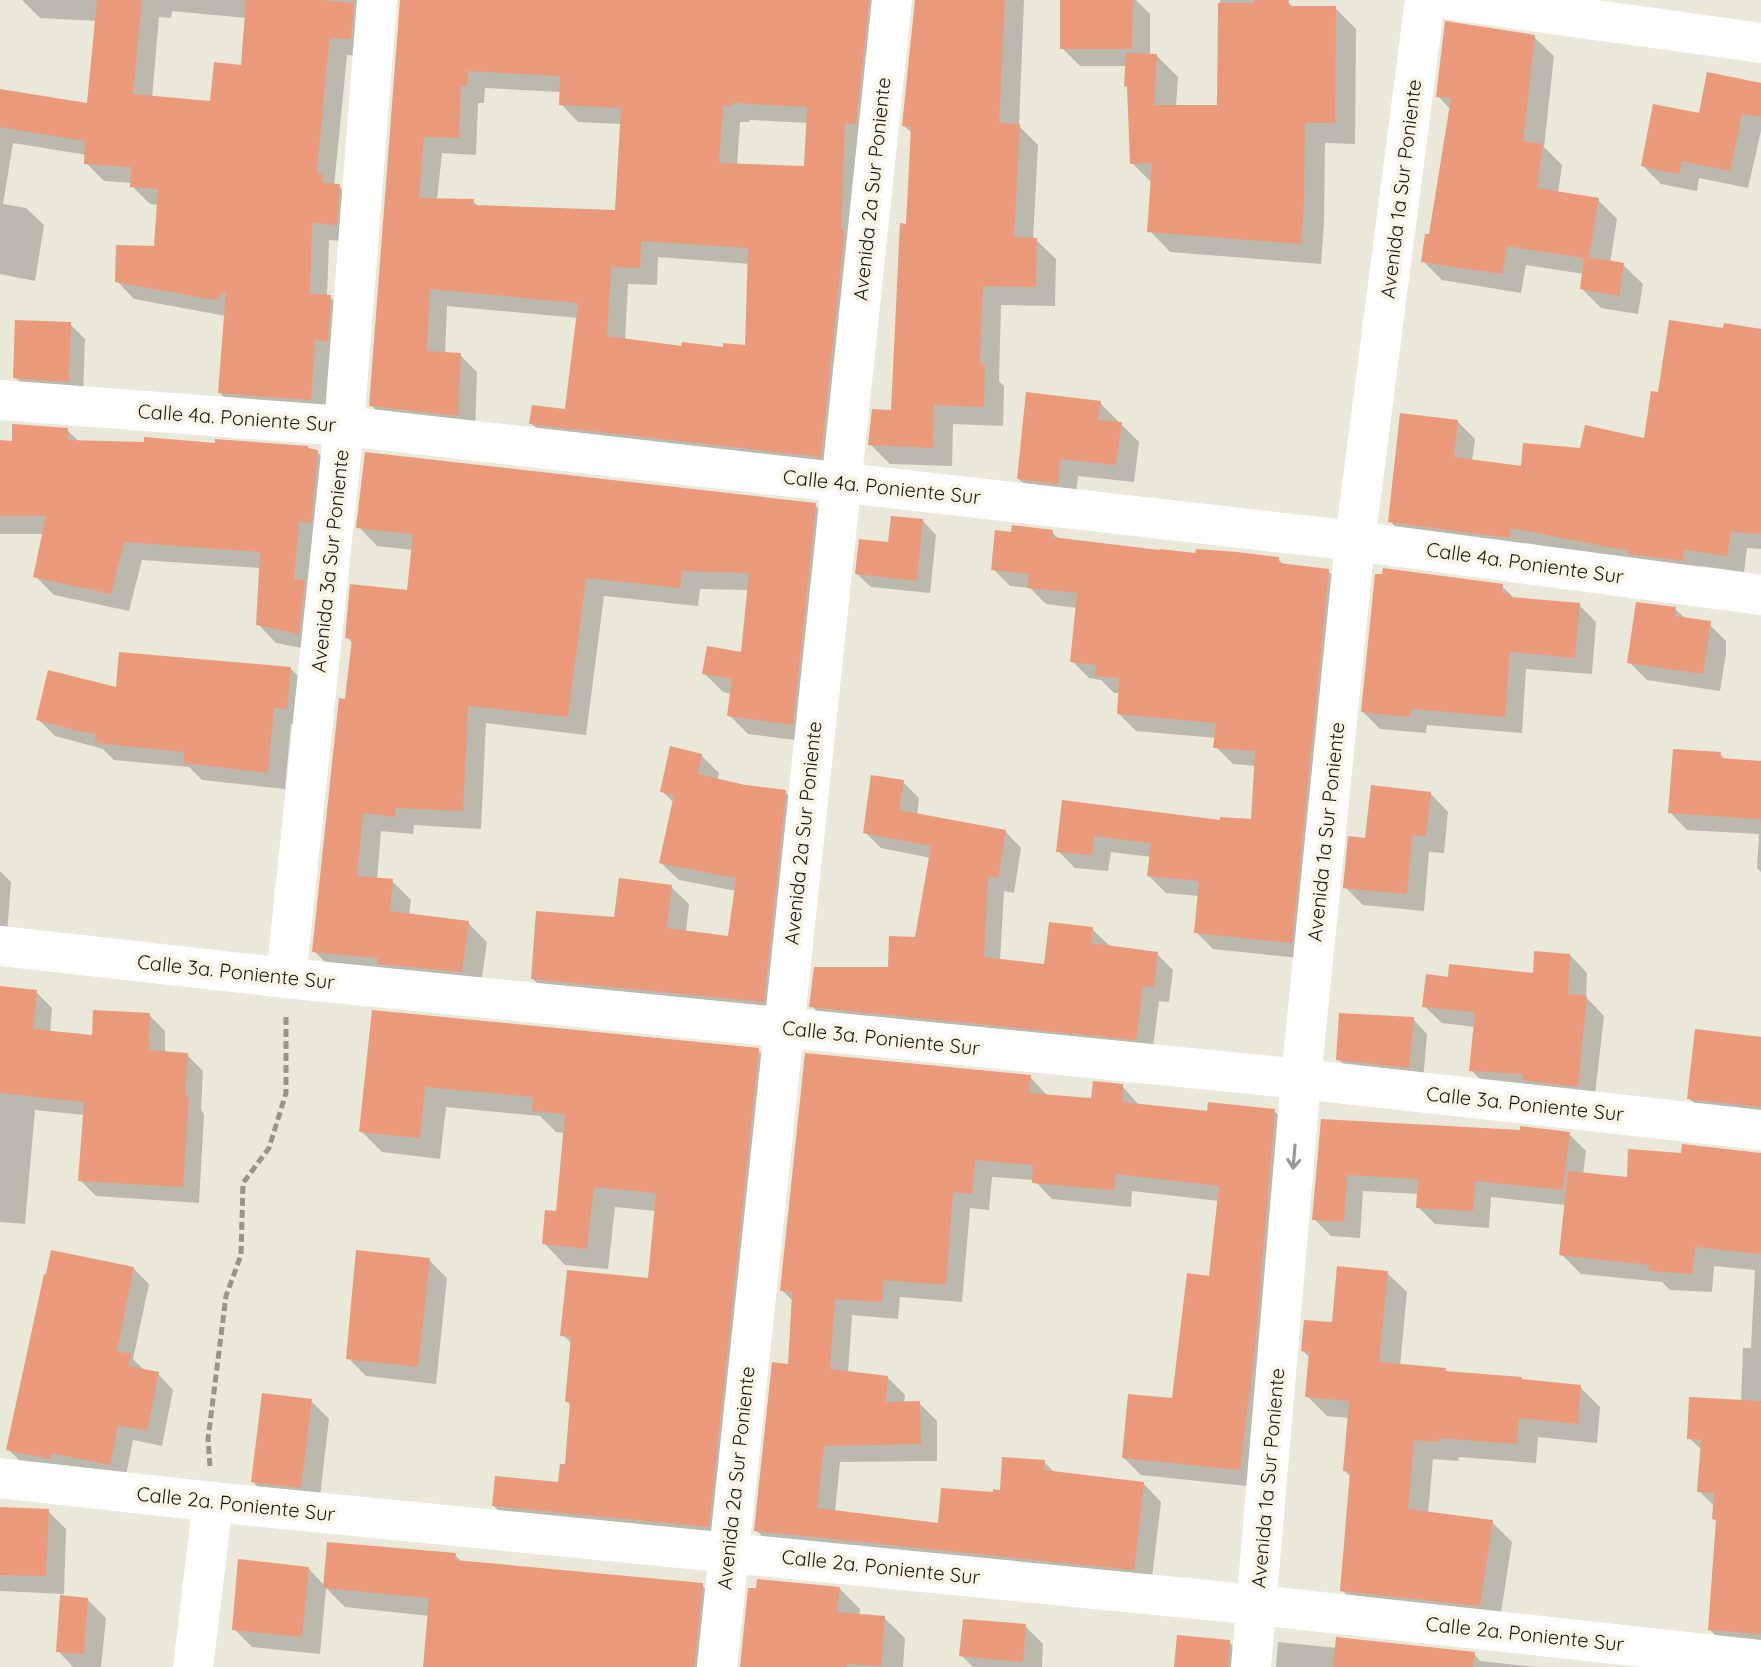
<svg xmlns="http://www.w3.org/2000/svg" width="1761" height="1667" viewBox="0 0 1761 1667" font-family="Quicksand,sans-serif">
<style>
.shadow{fill:#0003;fill-rule:evenodd}
.building{fill:#eb997b;fill-rule:evenodd}
.lines{fill:none;stroke-linecap:round;stroke-linejoin:round}
.path{stroke:#97958a;stroke-width:5;stroke-dasharray:8 4;stroke-linecap:butt}
.street{stroke:#fff;stroke-width:40}
.oneway{stroke:#989895}
.labels{text-anchor:middle;stroke-width:8;stroke-linejoin:round;paint-order:stroke}
.street-label{font-size:20px;fill:#1a1913;stroke:#f8f5e6}
</style>
<rect width="100%" height="100%" fill="#eae8d9"/>
<!-- shadow -->
<g class="shadow">
<path d="M22,0H381L368,56L347,55L334,186H339L356,204L354,242L329,240L327,297H330L348,315L328,417L238,410L220,393L226,316L134,299L117,281L156,249L159,205L150,204L132,186V183L104,181L86,163L87,155L13,143L3,204L26,208L44,225L35,281L0,274V90L89,105L97,21L40,18ZM172,11L246,18L243,67L212,103L152,98L159,17L171,18Z"/>
<path d="M402,0H888L838,474L549,441L531,423L567,411L578,318L447,306L445,354L460,355L477,372L475,432L388,423L371,405ZM485,88L561,92V104L578,122L622,124L617,212L479,207L473,201L437,200L442,153L476,155L478,103H484ZM750,120L808,123L806,169L737,166L740,122H749ZM658,257L750,264L747,347L725,349L683,348L625,340L628,284L657,285Z"/>
<path d="M917,0H1024L1019,126L1038,145L1033,240H1036L1056,259L1055,306L1001,305L999,381L1004,386L1003,426L953,424L952,466L890,464L870,444L893,412L908,226L913,134L904,126Z"/>
<path d="M1062,0H1136L1150,14V56H1157L1178,77L1176,107H1219L1220,0H1289V3L1294,8H1335L1356,29L1355,144L1325,143L1324,223L1321,264L1170,252L1150,231L1153,184L1132,163L1127,66H1080L1062,48Z"/>
<path d="M1534,37L1554,56L1544,147L1562,165L1558,193L1598,200L1617,219L1610,263L1623,265L1643,284L1638,314L1601,308L1582,289L1584,274L1526,265L1521,293L1442,280L1423,261L1431,237L1451,110L1438,96Z"/>
<path d="M1761,85V131L1748,188L1699,178L1697,191L1661,184L1643,166L1700,116Z"/>
<path d="M70,324L85,339L83,396L30,392L15,377Z"/>
<path d="M1725,330L1761,331V549L1747,548L1744,572L1701,566L1699,577L1527,543L1526,554L1407,539L1390,521L1458,422L1475,439L1472,461L1522,468L1582,450L1646,440L1660,395Z"/>
<path d="M1100,403L1118,421L1117,424H1121L1139,442L1134,482L1078,476L1075,501L1037,497L1019,479Z"/>
<path d="M67,430L80,442L317,452L336,470L317,651L276,643L258,624L261,568L142,560L129,611L54,595L35,576L44,534H0V443H14Z"/>
<path d="M815,505L834,524L811,742L748,734L729,715L732,694L723,692L704,673L743,655L749,590L700,589L698,606L604,596L586,735L486,723L481,829L414,825L413,834L381,831L377,880L392,881L411,900L409,915L468,923L487,942L480,990L333,970L314,951L353,644L347,637L409,592L413,550L377,546L359,527Z"/>
<path d="M923,521L936,535L930,593L871,587L857,574L890,544Z"/>
<path d="M1052,532L1061,541L1161,552L1278,559L1285,566L1328,571L1345,588L1308,959L1213,949L1196,932L1200,896L1166,893L1149,876L1151,857L1111,852L1108,871L1075,868L1058,851L1064,803L1222,822L1253,821L1256,766L1233,764L1216,747V738L1136,731L1119,714L1120,693H1114L1101,680L1089,678L1072,661L1078,608L1046,604L1030,588L1010,586L993,569Z"/>
<path d="M1502,586L1516,600L1579,605L1596,622L1592,674L1526,669L1522,733L1427,725L1426,733L1380,729L1363,712Z"/>
<path d="M1675,609L1686,619L1708,623L1726,641V653L1720,691L1647,680L1629,662Z"/>
<path d="M291,669L308,686L304,726L291,724L285,789L202,780L189,767L114,760L103,749L55,736L38,719L118,689Z"/>
<path d="M1720,754L1726,760L1761,763V872L1757,868L1759,834L1687,830L1670,812Z"/>
<path d="M701,755L719,773L717,781L785,792L803,809L781,1019L551,996L533,979L616,920L671,887L689,904L686,932L730,938L736,891L679,880L661,863L674,803L662,791Z"/>
<path d="M903,782L919,798L917,815L1005,831L1021,848L1014,893L1004,891L1000,961L1046,966L1092,929L1109,945V948L1157,954L1173,970L1169,1002L1159,1001L1152,1055L828,1023L812,1006L890,969L917,939L931,858L881,848L865,832Z"/>
<path d="M1430,793L1448,812L1444,853L1429,852L1424,911L1363,905L1345,887L1367,840Z"/>
<path d="M0,871L11,882L7,934H0Z"/>
<path d="M1570,955L1587,973L1586,997L1604,1016L1594,1103L1489,1088L1471,1070L1476,1027L1442,1023L1424,1006L1449,979L1535,975Z"/>
<path d="M0,988L36,992L52,1008L50,1033L94,1037L149,1015L165,1031V1054L187,1055L203,1071L201,1110L204,1114L199,1203L96,1196L80,1180L85,1115L35,1110L25,1224L0,1222Z"/>
<path d="M374,1012L758,1050L779,1071L729,1547L515,1527L494,1506L560,1484L567,1466L571,1406L567,1401L573,1345L563,1335L650,1280L656,1211L615,1207L608,1269L565,1265L544,1243L558,1213L566,1133L556,1132L540,1116L446,1107L440,1159L382,1152L361,1131Z"/>
<path d="M1413,1019L1427,1034L1423,1081L1353,1073L1338,1059Z"/>
<path d="M1752,1036L1761,1037V1123L1709,1117L1689,1098L1752,1038Z"/>
<path d="M1030,1077L1047,1095L1093,1100L1122,1086L1140,1106L1209,1114L1274,1111L1292,1128L1256,1487L1141,1475L1124,1458L1174,1400L1211,1278L1219,1201L1132,1191L1131,1207L1052,1199L1034,1180L992,1177L989,1210L970,1208L962,1302L900,1297L898,1319L852,1315L848,1373L888,1378L905,1395L904,1404L919,1403L937,1421V1461L840,1462L835,1512L940,1525L1002,1492L1044,1462L1055,1473L1144,1484L1161,1502L1151,1586L774,1548L756,1530L789,1366L794,1302L782,1290Z"/>
<path d="M1322,1121L1569,1134L1586,1151L1583,1175L1629,1180L1683,1156L1761,1155V1653L1730,1650L1710,1630L1718,1522L1714,1519L1715,1507L1699,1491L1702,1450L1689,1438L1741,1402L1743,1348H1751L1755,1270L1714,1266L1712,1292L1670,1290L1662,1282L1581,1274L1561,1254L1566,1205L1491,1197L1489,1228L1435,1224L1418,1207L1419,1194L1363,1191L1360,1238L1331,1236L1314,1219Z"/>
<path d="M429,1260L447,1278L436,1384L366,1376L348,1358Z"/>
<path d="M133,1268L149,1284L133,1359L146,1372L158,1374L173,1390L162,1446L133,1440L125,1480L24,1465L9,1450Z"/>
<path d="M1387,1273L1407,1292L1400,1366L1445,1369L1448,1373L1521,1379L1524,1382L1580,1387L1600,1407L1597,1443L1538,1437L1536,1463L1459,1457L1458,1461L1433,1459L1428,1514L1492,1522L1512,1542L1499,1625L1362,1610L1342,1590L1351,1477L1345,1471L1350,1418L1327,1416L1307,1396L1310,1358L1303,1351L1334,1325Z"/>
<path d="M311,1401L329,1419L319,1505L271,1500L253,1482Z"/>
<path d="M0,1509L48,1511L66,1529L64,1594L0,1591Z"/>
<path d="M455,1555L463,1563L702,1585L722,1606L716,1667H425L430,1616L345,1607L326,1588L320,1654L252,1647L234,1629L308,1568L325,1586Z"/>
<path d="M840,1589L860,1609L859,1616L884,1618L905,1638L903,1667H742Z"/>
<path d="M88,1600L106,1618L101,1667H73L58,1651Z"/>
<path d="M1025,1626L1043,1644L1042,1667H973L961,1655Z"/>
<path d="M1229,1642L1252,1665V1667H1176Z"/>
<path d="M1278,1642L1337,1648L1474,1654L1480,1661L1535,1667H1276Z"/>
</g>
<!-- building -->
<g class="building">
<path d="M97,0H142L133,94L210,101L214,62L241,65L246,0H320L354,3L351,39L330,38L326,72L317,173L323,174L322,183L340,184L337,225L312,223L310,294L331,295L328,341L315,340L311,400L218,393L226,291L215,300L115,282L116,245L154,246L158,189L130,187L131,167L84,164L85,141L0,127V89L87,103Z"/>
<path d="M400,0H869L856,124L845,123L841,229H844L843,243L821,457L529,424L532,405L565,409L578,303L430,289L427,351L461,353L458,416L369,406ZM468,71L560,76L559,105L621,108L615,210L473,205L474,199L419,198L424,137L459,138L461,86H467ZM733,103L807,107L804,166L719,163L723,105L732,106ZM641,241L748,248L745,345L723,343V347L682,342L681,346L607,336L611,267L640,268Z"/>
<path d="M915,0H1005L999,123L1020,124L1014,237L1037,238L1036,287L983,286L980,364L985,365L984,407L934,405L933,448L868,445L872,409L891,410L900,223L906,224L911,127L902,126Z"/>
<path d="M1060,0H1133L1132,49H1060Z"/>
<path d="M1254,0H1288V6H1336L1335,123H1305L1304,201L1301,244L1147,232L1152,163L1130,164L1127,87L1124,86L1126,53L1157,54L1154,105H1217L1218,3H1254Z"/>
<path d="M1445,21L1535,35L1523,141L1543,144L1537,188L1599,198L1589,257L1624,263L1619,296L1580,289L1584,258L1507,246L1502,274L1421,262L1425,234H1429L1451,98L1436,97Z"/>
<path d="M1707,72L1761,83V117L1742,114L1730,171L1682,161L1679,174L1641,166L1653,104L1699,113Z"/>
<path d="M15,320L71,322L69,382L13,378Z"/>
<path d="M1669,320L1723,328L1724,323L1761,329V534L1731,532L1727,556L1684,550L1683,561L1629,554V551L1511,528L1509,538L1388,522L1400,413L1458,420L1454,457L1521,466L1523,443L1580,448L1585,425L1644,438L1651,391L1658,392Z"/>
<path d="M1026,392L1101,401L1098,420L1122,422L1116,465L1060,459L1058,484L1017,479Z"/>
<path d="M12,424L68,428V440L144,442V437L215,443V439L308,446V448L318,450L311,523L299,521L294,579L305,580L299,634L256,625L260,552L124,542L111,594L33,577L46,516H0V440L12,441Z"/>
<path d="M365,452L816,503L793,725L727,716L732,679L702,674L707,646L741,652L749,573L682,571L680,588L586,578L568,717L468,706L463,811L396,808L395,817L363,813L357,876L393,879L390,911L469,921L462,972L377,964L378,958L312,952L339,698L345,699L352,639L345,638L350,584L407,590L413,534L356,528Z"/>
<path d="M891,516L923,519L917,581L855,574L859,539L888,542Z"/>
<path d="M1012,525L1053,530L1052,537L1159,550L1160,549L1195,553L1196,549L1237,552L1279,557V563L1329,569L1292,943L1194,933L1199,881L1147,876L1151,843L1094,836L1092,855L1056,852L1062,800L1220,820V817L1251,819L1255,751L1213,748L1216,723L1117,714L1119,678L1095,676L1096,665L1070,662L1077,593L1027,588L1029,574L991,570L995,530L1011,532Z"/>
<path d="M1383,568L1503,584L1502,593L1510,594V597L1580,603L1575,658L1510,652L1505,717L1411,709L1410,717L1361,712L1375,574H1382Z"/>
<path d="M1636,602L1676,607L1675,616L1711,621L1703,674L1627,663Z"/>
<path d="M119,652L291,667L287,709L274,708L268,773L183,763L184,752L95,743L96,735L36,720L48,670L116,687Z"/>
<path d="M670,746L702,754L698,774L745,785L786,790L764,1002L531,979L536,911L614,917L619,878L672,885L667,928L728,936L736,878L659,863L674,795L660,792Z"/>
<path d="M1673,749L1721,752L1720,758L1761,761V819L1668,813Z"/>
<path d="M871,775L904,780L899,810L1006,830L998,878L988,876L984,957L1044,964L1049,922L1093,927L1091,943L1158,952L1154,987L1143,986L1136,1040L809,1007L814,967H888L889,936L915,937L931,846L863,833Z"/>
<path d="M1371,785L1431,792L1426,836L1412,835L1407,894L1343,888L1348,836L1365,838Z"/>
<path d="M1534,951L1570,954L1568,994L1587,996L1578,1087L1522,1080L1523,1074L1469,1071L1475,1012L1422,1007L1426,974L1448,977L1449,964L1533,973Z"/>
<path d="M0,986L37,990L33,1029L92,1035L93,1010L150,1013L149,1050L188,1053L185,1095L189,1096L183,1187L78,1181L84,1102L0,1093Z"/>
<path d="M372,1010L759,1048L709,1527L492,1506L495,1476L558,1482L560,1464H565L570,1402H565L571,1337L560,1336L567,1270L648,1278L656,1193L594,1187L587,1249L542,1244L545,1210L556,1211L565,1114L532,1111L533,1097L425,1087L420,1138L359,1132Z"/>
<path d="M1339,1013L1414,1017L1409,1068L1336,1060Z"/>
<path d="M1695,1029L1761,1037V1107L1687,1099Z"/>
<path d="M805,1053L1031,1075L1029,1093L1091,1098L1093,1081L1123,1084L1122,1102L1207,1111L1208,1102L1275,1109L1255,1347L1240,1470L1122,1458L1128,1394L1172,1398L1187,1273L1209,1276L1219,1186L1116,1174L1114,1190L1032,1183L1033,1165L975,1160L972,1194L953,1192L946,1285L883,1280L882,1302L835,1299L830,1369L888,1376L886,1402L920,1401L921,1444L824,1446L817,1508L938,1523L941,1488L993,1492V1489L1000,1490L1002,1457L1045,1460L1044,1470L1144,1482L1134,1570L754,1531L772,1362L788,1364L792,1295V1292L780,1291Z"/>
<path d="M1321,1119L1520,1130V1126L1570,1132L1563,1190L1475,1181L1473,1211L1416,1208L1418,1179L1347,1175L1344,1222L1312,1220Z"/>
<path d="M1682,1144L1761,1153V1254L1695,1247L1693,1274L1648,1271L1649,1265L1559,1255L1568,1171L1627,1177L1628,1149L1681,1153Z"/>
<path d="M51,1250L134,1267L117,1351L131,1354L128,1366L159,1372L147,1431L118,1425L110,1465L52,1453L51,1459L6,1450L44,1274H46Z"/>
<path d="M356,1250L430,1258L418,1367L346,1359Z"/>
<path d="M1337,1266L1388,1271L1379,1362L1446,1368L1445,1371L1522,1377L1521,1379L1581,1385L1578,1424L1519,1418L1517,1444L1439,1438V1442L1414,1440L1408,1509L1493,1520L1480,1606L1340,1591L1350,1472L1343,1471L1349,1401L1305,1397L1309,1352L1301,1351L1304,1320L1332,1322Z"/>
<path d="M262,1393L312,1399L301,1488L251,1482Z"/>
<path d="M1689,1397L1761,1401V1634L1708,1630L1716,1520L1712,1519L1714,1493L1697,1492L1701,1440L1687,1439Z"/>
<path d="M0,1507L49,1509L46,1576L0,1575Z"/>
<path d="M327,1542L456,1553L455,1560L703,1583L694,1667H423L429,1598L323,1588Z"/>
<path d="M238,1559L309,1567L302,1637L232,1630Z"/>
<path d="M757,1579L840,1587L837,1612L885,1616L881,1666L847,1664V1667H740L748,1588H756Z"/>
<path d="M60,1595L88,1598L84,1654L56,1652Z"/>
<path d="M963,1619L1026,1624L1023,1662L959,1656Z"/>
<path d="M1177,1635L1230,1640L1228,1667H1174Z"/>
<path d="M1336,1637L1475,1652L1473,1667H1333Z"/>
</g>
<g class="lines">
<!-- path -->
<path class="path" d="M210,1466L208,1439L226,1296L241,1255L243,1183L269,1148L286,1093V1014"/>
<!-- street -->
<g class="street">
<path d="M1452,0L1761,43"/>
<path d="M0,400L344,426L1355,541L1761,595"/>
<path d="M0,946L286,978L1301,1079L1761,1130"/>
<path d="M286,978L344,426L377,0"/>
<path d="M0,1478L213,1502L1257,1605L1761,1660"/>
<path d="M193,1667L213,1502"/>
<path d="M717,1667L892,0"/>
<path d="M1251,1667L1301,1079L1355,541L1425,0"/>
</g>
</g>
<!-- one-way arrows -->
<defs><path id="oneway-shaft" d="M-6 0H5M1.5-3L5.5 0L1.5 3" fill="none" stroke-width="1.6" stroke-linecap="round" stroke-linejoin="round" transform="scale(2)"/></defs>
<use class="oneway" href="#oneway-shaft" transform="translate(1294 1157) rotate(95)"/>
<g class="labels">
<!-- street labels -->
<g class="street-label">
<text transform="translate(872 189) rotate(-84)" y="7">Avenida 2a Sur Poniente</text>
<text transform="translate(1401 189) rotate(-83)" y="7">Avenida 1a Sur Poniente</text>
<text transform="translate(237 418) rotate(4)" y="7">Calle 4a. Poniente Sur</text>
<text transform="translate(882 487) rotate(6)" y="7">Calle 4a. Poniente Sur</text>
<text transform="translate(330 561) rotate(-84)" y="7">Avenida 3a Sur Poniente</text>
<text transform="translate(1525 563) rotate(8)" y="7">Calle 4a. Poniente Sur</text>
<text transform="translate(1326 832) rotate(-84)" y="7">Avenida 1a Sur Poniente</text>
<text transform="translate(803 833) rotate(-84)" y="7">Avenida 2a Sur Poniente</text>
<text transform="translate(236 972) rotate(6)" y="7">Calle 3a. Poniente Sur</text>
<text transform="translate(881 1038) rotate(6)" y="7">Calle 3a. Poniente Sur</text>
<text transform="translate(1525 1104) rotate(6)" y="7">Calle 3a. Poniente Sur</text>
<text transform="translate(736 1478) rotate(-84)" y="7">Avenida 2a Sur Poniente</text>
<text transform="translate(1268 1478) rotate(-85)" y="7">Avenida 1a Sur Poniente</text>
<text transform="translate(236 1504) rotate(6)" y="7">Calle 2a. Poniente Sur</text>
<text transform="translate(881 1567) rotate(6)" y="7">Calle 2a. Poniente Sur</text>
<text transform="translate(1525 1634) rotate(6)" y="7">Calle 2a. Poniente Sur</text>
</g>
</g>
</svg>
